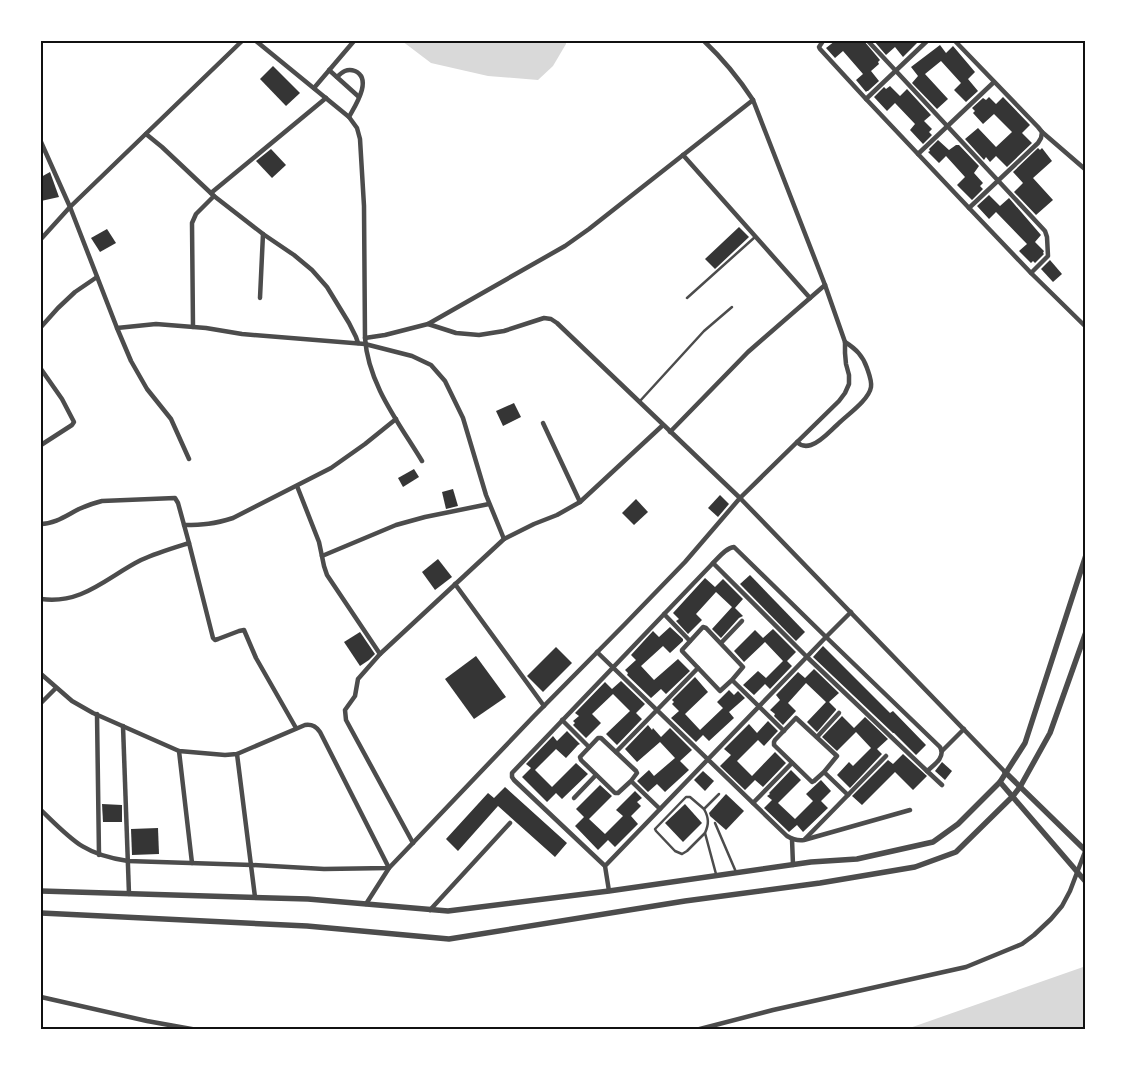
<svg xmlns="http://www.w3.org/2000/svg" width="1127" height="1071" viewBox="0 0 1127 1071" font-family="'Work Sans',sans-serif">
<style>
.water{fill:#d9d9d9}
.building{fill:#353535}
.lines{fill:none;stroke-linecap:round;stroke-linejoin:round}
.service{stroke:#4c4c4c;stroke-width:2.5}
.minor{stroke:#4c4c4c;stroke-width:4.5}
.tertiary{stroke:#4c4c4c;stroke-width:5.5}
.neatline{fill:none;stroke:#111;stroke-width:2}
</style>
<rect width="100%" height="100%" fill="#fff"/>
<!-- water -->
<g class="water">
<path d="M402,41H566V44L553,66L538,80L488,76L431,63Z"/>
<path d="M1086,966V1030H904Z"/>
</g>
<!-- building -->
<g class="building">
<path d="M835,41H864L880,60L878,62L879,64L871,71L879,81L868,91H867L866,92L856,80L863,74L843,51L835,58L826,48Z"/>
<path d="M874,41H919L903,57L895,47L886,55Z"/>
<path d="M940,45L946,53L953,46L975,72L968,79L978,91L966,102L954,90L961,83L941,61L925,74L948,99L937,109L912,83L918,76L911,67Z"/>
<path d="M273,66L300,93L286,106L260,79Z"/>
<path d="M890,86L900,96L907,89L931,115L924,121L932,129L929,132L932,135L923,144L910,130L915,124L895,103L887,111L874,97L884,87L886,89Z"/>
<path d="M989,97L996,104L1003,97L1030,125L1022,133L1032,143L1007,167L996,156L990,162L986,157L984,160L965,139L978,128L996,147L1012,132L994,114L983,124L973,113L975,111L972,108L983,98L986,100Z"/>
<path d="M938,140L949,150L956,145H959L979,166L974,173L983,183L980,186L983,189L972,200L957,185L965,177L946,156L939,163L928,152L930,151L929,149Z"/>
<path d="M1038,148L1040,150L1042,148L1052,161L1033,178L1053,200L1036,215L1014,192L1023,183L1013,172Z"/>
<path d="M271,149L286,165L272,178L256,161Z"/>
<path d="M50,172L59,197L41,201V177Z"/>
<path d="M989,195L1000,206L1009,198L1041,235L1035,242L1044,251L1043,253L1044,254L1035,263L1033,261L1031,263L1019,251L1027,244L996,212L989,219L977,206Z"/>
<path d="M739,227L749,237L715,269L705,259Z"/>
<path d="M107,229L116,243L100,252L91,238Z"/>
<path d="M1050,260L1062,274L1053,282L1041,269Z"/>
<path d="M514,403L521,417L503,426L496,411Z"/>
<path d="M414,469L419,477L403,487L398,478Z"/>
<path d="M453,489L458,506L446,509L442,492Z"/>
<path d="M720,495L729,504L718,517L708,508Z"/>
<path d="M636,499L648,512L634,525L622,513Z"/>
<path d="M438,559L452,577L435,590L422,572Z"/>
<path d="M750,575L805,632L796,641L740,584Z"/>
<path d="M705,578L715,587L723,579L743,599L735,608L743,616L739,618L721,638L712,629L732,607L716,592L696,614L702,620L688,634L676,621L679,619L673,613Z"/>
<path d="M670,627L683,639V641L670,653L663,646L641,666L654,680L678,659L690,671L666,694L661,689L651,698L627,675L628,673L625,670L636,660L631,655L653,631L659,637Z"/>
<path d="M773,629L796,652L787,661L792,666L770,689L765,684L754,695L743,685L758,671L766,678L783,661L765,642L744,662L734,651L755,630L763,638Z"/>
<path d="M360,632L375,654L369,660L360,666L344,642Z"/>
<path d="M823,646L890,713L893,711L926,745L916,755L894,733H893L813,657Z"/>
<path d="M556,647L572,663L543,692L527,676Z"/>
<path d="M476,656L506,697L474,719L445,679Z"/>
<path d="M814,669L839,693L829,702L836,709V710L817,732L807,722L826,702L806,683L788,703L796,711L783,725L774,716L775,714L770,710L780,700L776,695L798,672L805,678Z"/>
<path d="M695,677L708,692L685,714L700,730L723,708L717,702L729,690L734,695L738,691L745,698L729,712L734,718L709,741L703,735L696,742L671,718L679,711L672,704L674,702L672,700Z"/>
<path d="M621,681L645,704L636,713L642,719L617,745L606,734L630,711L613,694L592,714L601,723L586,738L573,725L575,723L573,721L579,716L575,713L605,682L612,689Z"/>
<path d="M842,716L854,728L865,717L888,739L877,749L882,754L850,788L837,775L849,762L853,766L871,748L856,732L837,751L822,737Z"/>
<path d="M768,721L778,731L777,732L764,746L758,740L737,761L752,776L775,752L786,763L763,787L755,780L745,790L720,766L731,755L724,749L749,724L757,733Z"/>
<path d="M648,725L652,730L653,728L661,737L670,728L692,750L680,761L689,770L665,792L657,784L648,792L637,781L649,770L654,776L675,758L660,742L637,762L625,749Z"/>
<path d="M567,731L580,744L578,745L566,758L556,749L535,770L552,787L576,763L588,774L562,799L556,793L547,802L522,777L531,768L526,764L553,736L557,741Z"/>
<path d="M903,754L927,776L913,790L895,772L862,805L852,796L888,760L893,764Z"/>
<path d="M942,762L952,771L945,780L935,771Z"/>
<path d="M791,770L801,780L778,803L795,819L813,801L806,794L821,780L831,791L821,801L828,808L803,832L797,825L789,832L764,808L772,800L767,796L770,794L769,793Z"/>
<path d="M703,771L714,781L705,791L694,780Z"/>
<path d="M600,785L612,796L589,819L605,834L623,816L616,810L635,791L642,798L637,802L641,806L631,816L638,824L615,847L608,840L598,850L575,826L584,817L576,809Z"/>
<path d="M505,787L567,843L555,857L498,806L458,851L446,839L488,793L494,798Z"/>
<path d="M726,794L744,811L726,830L710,816L709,813Z"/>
<path d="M102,804L122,805V822H103Z"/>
<path d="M685,804L702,823L683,842L665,823Z"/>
<path d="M158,828L159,854L132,855L131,829Z"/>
</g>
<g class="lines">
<!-- service -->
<g class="service">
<path d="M687,298L755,237"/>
<path d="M640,401L704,331L732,307"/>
<path d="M704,809C709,818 709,824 705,833"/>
<path d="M715,823L736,872"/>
<path d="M716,874L705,833L687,851L682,854L675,851L656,831L655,829L686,797H690L704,809L719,794"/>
</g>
<!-- minor -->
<g class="minor">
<path d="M256,41L349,117L357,128L360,139L364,206L365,338C368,384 399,423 422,461"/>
<path d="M823,41L819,47L820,49L866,99"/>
<path d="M868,41L1045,231L1047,237L1048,256L1031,273"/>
<path d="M927,41L866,99L969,208"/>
<path d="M955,41L1038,127L1042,132L1041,138L1038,143L969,208L1031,273L1086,327"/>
<path d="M329,70L359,97"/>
<path d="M337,77C342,72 347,68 355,71C373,79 355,106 349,117"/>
<path d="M314,88L354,41"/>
<path d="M1042,132L1086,170"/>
<path d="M146,134L162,147L214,196L263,234L294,255L312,270L327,287L349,323L356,337L358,343"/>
<path d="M41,142L70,207L117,328L131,361L147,389L171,419L189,459"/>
<path d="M918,154L994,82"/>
<path d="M683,155L810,298"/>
<path d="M211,193L326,98"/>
<path d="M41,239L70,207L242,41"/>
<path d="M260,298L263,234"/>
<path d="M428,324L565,246L589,229L753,100"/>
<path d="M41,327L58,308L75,292L97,277"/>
<path d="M193,327L192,223L196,214L214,196"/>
<path d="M117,328L156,324L206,328L242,334L365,344L412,356L431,365L445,381L463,418L486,495L504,539L534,524L557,515L580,502L663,425"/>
<path d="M365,338L385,335L428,324L456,333L479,335L504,331L544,318L551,319L557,323L740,498L1005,772"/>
<path d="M41,369L62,399L74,422L72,425L41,445"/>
<path d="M543,423L580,502"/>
<path d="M670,432L748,352L825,285"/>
<path d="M797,442C801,446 805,447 811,445C821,442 830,431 838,424C847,415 869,400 871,387C872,381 869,374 867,368C863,356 856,349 845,342"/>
<path d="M297,486L319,542L324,566L327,575L380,654L504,539"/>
<path d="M41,524C55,524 67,515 79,509C86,506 94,503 102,501L175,498L178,503L189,543C173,548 156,553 141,560C107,577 82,605 41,599"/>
<path d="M184,525C203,525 214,524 233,518L331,468L365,444L396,419"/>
<path d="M189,543L213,638L215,640L218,639L239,631L244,630L256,658L296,728"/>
<path d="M322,556L396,525L425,517L489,504"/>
<path d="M713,563L807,657L927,771"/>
<path d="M455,584L544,706"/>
<path d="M851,612L826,637L940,747C946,757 934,765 927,771L942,785"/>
<path d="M664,614L690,641"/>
<path d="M721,643L742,621"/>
<path d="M597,652L787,836C792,839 797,841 804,840L910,810"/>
<path d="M380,654L358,679L355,696L345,710L346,720L413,843"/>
<path d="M41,674L72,701L93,713L179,751L225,755L237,754L305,725C312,724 316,726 320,732L389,868L366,904"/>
<path d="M732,680L743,667L706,628L703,627L682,650V651L720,691L732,680L784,731"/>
<path d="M41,703L56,688"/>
<path d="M97,714L99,855"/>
<path d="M562,720L589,747"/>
<path d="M123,726L129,894"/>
<path d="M817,737L839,713"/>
<path d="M179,751L192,863"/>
<path d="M942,751L964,729"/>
<path d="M616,752L698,668"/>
<path d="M237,754L255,897"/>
<path d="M824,772L837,756L796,718L775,740L774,742V745L812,782L814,781L824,772L848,795"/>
<path d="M631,781L637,773L636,771L601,738H598L580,757L581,760L615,793H618L631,781L660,809"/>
<path d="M574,798L596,775"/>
<path d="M753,803L792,763"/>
<path d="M41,810C72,840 84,855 128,861L252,865L324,869L389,868L534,716L624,625L685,562L740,498L839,401L845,393L849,384V375L846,364L845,353V342L825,285L753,100C738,77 724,60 704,41"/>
<path d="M792,839L793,865"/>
<path d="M805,839L886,756"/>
<path d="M605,866L826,637L734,547C726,548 719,557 713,563L512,773V777L514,780L605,866L609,891"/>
<path d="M430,910L510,823"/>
<path d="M41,997L147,1021L197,1030"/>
<path d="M696,1030L773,1010L966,967L1022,944L1034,935L1051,919L1062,906L1070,891L1086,849"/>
</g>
<!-- tertiary -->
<g class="tertiary">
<path d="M1005,772L1086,851"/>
<path d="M1000,782L1086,882"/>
<path d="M41,891L308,899L448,911L609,891L811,862L857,859L933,842L958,824L1000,782L1025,743L1086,555"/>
<path d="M41,913L307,926L449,939L685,901L820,883L915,867L956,852L1013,796L1020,787L1050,733L1086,632"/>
</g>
</g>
<!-- border -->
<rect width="1127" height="1071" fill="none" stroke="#ffffff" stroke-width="85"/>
<rect x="42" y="42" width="1042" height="986" class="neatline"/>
</svg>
